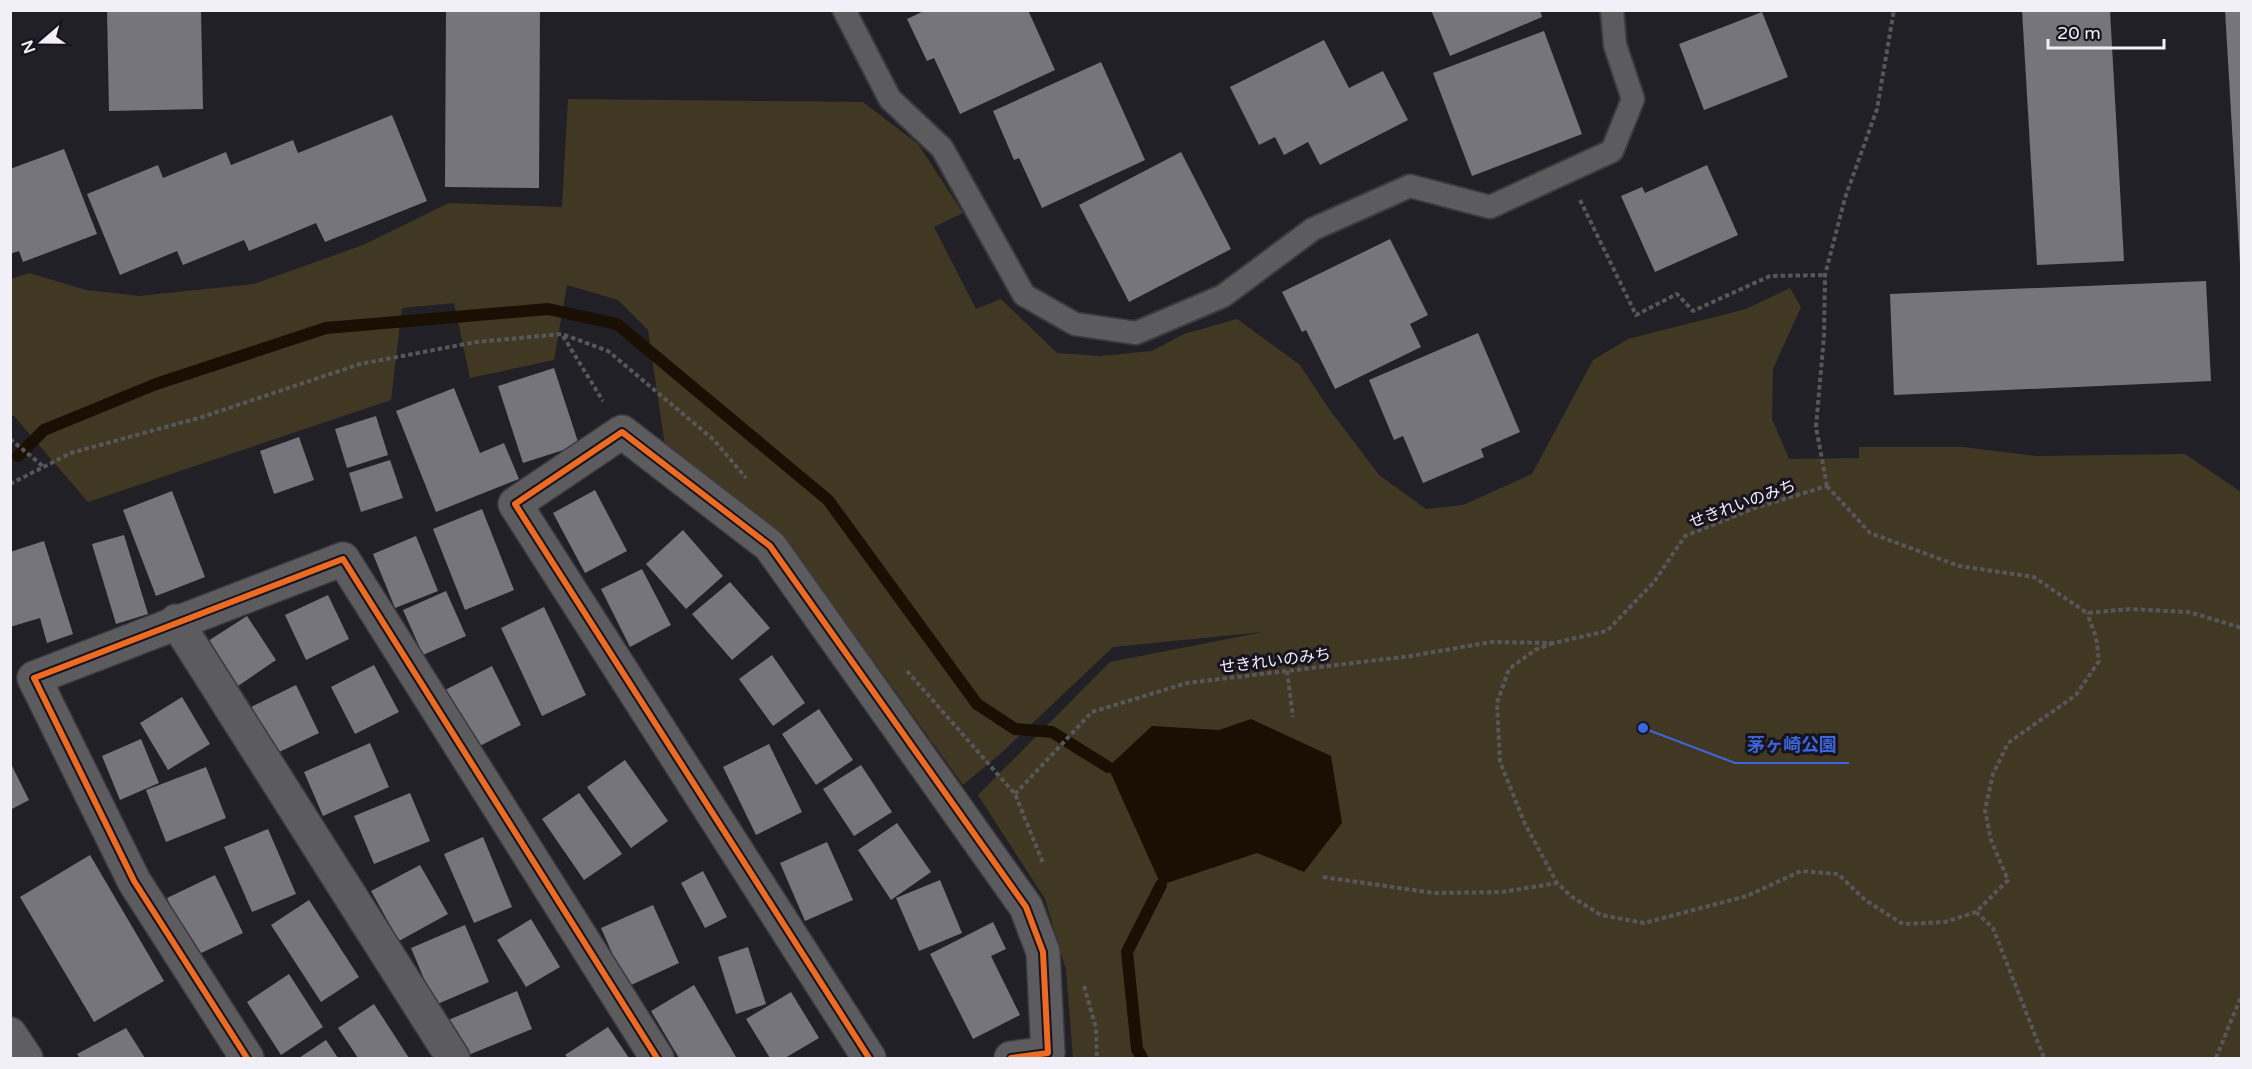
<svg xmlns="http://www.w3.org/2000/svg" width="2252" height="1069" viewBox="0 0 2252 1069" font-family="'Varela Round','Noto Sans JP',sans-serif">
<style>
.green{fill:#413824}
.water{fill:#191003}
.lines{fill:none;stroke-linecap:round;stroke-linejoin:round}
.stream{stroke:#191003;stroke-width:12}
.building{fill:#76757b}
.lane-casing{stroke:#3b3a3e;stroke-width:26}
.street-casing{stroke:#3b3a3e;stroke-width:36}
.secondary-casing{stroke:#3b3a3e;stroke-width:36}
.path{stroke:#57575a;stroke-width:4;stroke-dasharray:4.5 3;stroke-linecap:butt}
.lane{stroke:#5c5c5e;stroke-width:22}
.street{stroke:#5c5c5e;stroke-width:33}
.secondary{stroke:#5f5e62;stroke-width:33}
.cycleway-casing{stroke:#17141f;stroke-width:10}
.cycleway{stroke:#ed6a23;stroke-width:6}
.labels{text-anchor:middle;stroke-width:6;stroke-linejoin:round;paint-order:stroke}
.street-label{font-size:16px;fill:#f1eff7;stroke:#17141f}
.leader{fill:none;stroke:#3d66dd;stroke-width:2}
.callout-dot{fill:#3d66dd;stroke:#17141f;stroke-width:2}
.callout-label{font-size:18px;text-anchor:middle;font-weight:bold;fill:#3d66dd;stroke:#17141f;stroke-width:6;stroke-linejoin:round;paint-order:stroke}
</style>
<rect width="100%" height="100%" fill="#212026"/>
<!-- green -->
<path class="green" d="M568,99L863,102L918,144L963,213L934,227L976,309L1001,299L1057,353L1100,356L1152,351L1184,334L1237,319L1300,365L1329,409L1379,475L1426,509L1463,505L1532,474L1593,360L1628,339L1746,309L1790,288L1801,307L1773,369L1772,419L1789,459L1859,458V447H1963L2037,456L2185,454L2241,492V1058H1073L1066,970L1045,899L978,795L1110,662L1263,632L1113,647L1000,754L963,785L810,573L665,446L648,330L618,300L567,285L554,360L470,378L454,303L402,308L391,400L88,502L14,416H11V279L29,273L86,290L139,296L254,284L363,245L449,203L562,207Z"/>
<!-- water -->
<path class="water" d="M1251,719L1331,756L1342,823L1304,872L1257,853L1161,885L1108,767L1152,726L1219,730Z"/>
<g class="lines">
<!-- stream -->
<g class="stream">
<path d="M18,456L44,430L156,384L326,328L548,309L617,324L828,500L977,704L1015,729L1052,732L1108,767"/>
<path d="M1142,1058L1137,1049L1127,952L1161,885"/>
</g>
</g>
<!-- building -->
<g class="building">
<path d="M107,10H201L203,109L109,111Z"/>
<path d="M446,10H540L539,188L445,187Z"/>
<path d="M926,10H1028L1055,70L960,114L934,58L927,61L907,19Z"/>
<path d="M1431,10H1540L1542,17L1450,56Z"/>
<path d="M2022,10H2110L2124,261L2037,265Z"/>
<path d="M2225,10H2242V264H2240Z"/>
<path d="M1762,12L1788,77L1704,110L1679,44Z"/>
<path d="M1544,31L1582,134L1472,176L1433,73Z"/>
<path d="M1324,40L1349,88L1383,71L1408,120L1320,165L1308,142L1284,155L1275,137L1259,145L1230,87Z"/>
<path d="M1101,62L1145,160L1042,208L1019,158L1014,160L993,111Z"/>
<path d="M392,115L427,201L325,242L316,223L249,251L244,240L183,265L177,251L120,275L87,194L158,165L163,178L226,152L231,165L293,140L298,153Z"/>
<path d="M64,149L97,234L23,262L19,251L10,254V169Z"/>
<path d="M1181,152L1231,249L1129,302L1079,205Z"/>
<path d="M1707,165L1738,235L1655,272L1621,196L1642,187L1645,193Z"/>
<path d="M1390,239L1428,315L1410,324L1421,347L1335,389L1306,330L1302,332L1282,292Z"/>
<path d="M2206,281L2211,381L1894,395L1890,294Z"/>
<path d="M1478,333L1520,432L1481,449L1484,457L1423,483L1403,436L1394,440L1369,380Z"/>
<path d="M554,368L579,445L523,463L498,386Z"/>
<path d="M454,388L480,453L504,443L519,479L436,512L396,411Z"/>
<path d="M376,416L388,455L347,468L335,429Z"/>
<path d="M299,437L314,480L274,494L260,451Z"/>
<path d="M390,460L403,498L361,512L349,473Z"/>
<path d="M595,490L627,551L585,573L553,513Z"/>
<path d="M172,491L205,577L156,596L123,510Z"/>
<path d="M482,509L514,590L465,610L433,529Z"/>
<path d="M683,530L723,576L686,609L646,564Z"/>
<path d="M124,535L148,614L116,624L92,544Z"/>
<path d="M416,536L438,591L395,608L373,554Z"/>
<path d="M44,541L73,634L47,643L40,618L10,627V552Z"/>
<path d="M642,569L671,625L630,647L601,589Z"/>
<path d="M730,582L770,628L732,660L692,614Z"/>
<path d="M446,591L466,636L423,655L403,610Z"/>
<path d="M328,595L349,639L306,660L285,615Z"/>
<path d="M544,607L586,695L542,716L501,628Z"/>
<path d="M247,616L276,660L235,688L205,643Z"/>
<path d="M772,655L805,703L773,726L739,679Z"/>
<path d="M374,665L399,712L355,734L331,687Z"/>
<path d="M492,666L521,725L474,749L445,690Z"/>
<path d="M296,685L319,733L273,755L251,707Z"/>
<path d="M182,697L210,744L168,770L140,723Z"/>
<path d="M819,709L853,760L816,785L782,734Z"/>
<path d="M141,739L159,783L120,800L102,756Z"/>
<path d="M370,743L389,787L323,816L304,772Z"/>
<path d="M769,744L802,812L756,835L723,767Z"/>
<path d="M625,760L668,821L631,848L587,787Z"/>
<path d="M10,762L29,800L10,810Z"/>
<path d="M861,765L892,812L854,836L823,789Z"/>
<path d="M206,767L226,818L166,842L146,790Z"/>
<path d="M410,793L430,841L374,864L354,816Z"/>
<path d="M579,793L622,854L584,880L542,819Z"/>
<path d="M897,823L931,872L891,900L858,850Z"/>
<path d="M268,829L296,894L252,912L224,847Z"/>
<path d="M483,837L512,907L474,923L444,854Z"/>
<path d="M827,842L853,900L805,921L780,863Z"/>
<path d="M90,855L164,981L94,1022L20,897Z"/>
<path d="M420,865L448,914L399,941L371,891Z"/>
<path d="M703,871L727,917L705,928L681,883Z"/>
<path d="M215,875L243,933L195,956L167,898Z"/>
<path d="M940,880L962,933L919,951L896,898Z"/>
<path d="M309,900L359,977L321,1002L271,925Z"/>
<path d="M653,905L679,963L627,987L601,928Z"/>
<path d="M531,919L560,967L526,987L497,940Z"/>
<path d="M993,922L1006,949L991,956L1020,1015L973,1039L930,954Z"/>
<path d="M465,925L489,982L435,1005L411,948Z"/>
<path d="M748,947L766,1004L736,1014L718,957Z"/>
<path d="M289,974L323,1027L281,1055L247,1002Z"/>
<path d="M694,985L736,1057L733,1058H679L651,1011Z"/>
<path d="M517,991L532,1029L461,1058L446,1021Z"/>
<path d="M791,992L819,1038L785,1058H770L746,1019Z"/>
<path d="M374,1004L409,1058H358L338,1028Z"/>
<path d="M608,1027L629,1058H568L565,1055Z"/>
<path d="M126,1028L145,1058H80L77,1054Z"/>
<path d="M326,1040L338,1058H299Z"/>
</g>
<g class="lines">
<!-- lane casing -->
<g class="lane-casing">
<path id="lane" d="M844,10L890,99L942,148L1024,295L1075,324L1136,333L1223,296L1313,229L1410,186L1490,207L1612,151L1633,99L1615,45L1612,10"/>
</g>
<!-- street casing -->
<g class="street-casing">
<g id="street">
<path d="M176,621L453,1058"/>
<path d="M247,1058L134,881L34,678L343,559L657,1058"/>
<path d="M869,1058L515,504L622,432L770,546L1026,907L1043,952L1048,1053L1011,1058"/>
</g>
</g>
<!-- secondary casing -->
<g class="secondary-casing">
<path id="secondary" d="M10,1034L26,1058"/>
</g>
<!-- path -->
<g class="path">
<path d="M1580,200L1636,315L1677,294L1693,311L1770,276L1825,275"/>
<path d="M563,336L603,401"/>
<path d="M10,439L44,467"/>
<path d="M10,484L71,453L202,417L360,364L476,342L562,334L608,351L714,440L746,478"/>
<path d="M1827,486L1816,427L1824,336L1825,275L1845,198L1877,109L1894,10"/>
<path d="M1827,486L1870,533L1959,566L2034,577L2087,613L2130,609L2189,612L2242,628"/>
<path d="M1553,643L1535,650L1509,669L1497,703L1500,762L1525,824L1557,883L1572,897L1601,915L1644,923L1747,896L1801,871L1838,874L1865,900L1903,924L1945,922L1976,912L2008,880L1991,840L1985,810L1993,774L2008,743L2076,695L2099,661L2096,637L2087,613"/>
<path d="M907,671L1015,794L1043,863"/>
<path d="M1287,671L1293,717"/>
<path d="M1015,794L1092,712L1187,683L1411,656L1491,642L1553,643L1607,631L1654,582L1685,536L1755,508L1827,486"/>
<path d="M1323,877L1434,893L1502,892L1557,883"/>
<path d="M1976,912L1993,928L2044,1058"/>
<path d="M1084,986L1096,1028L1097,1058"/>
<path d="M2216,1058L2242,994"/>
</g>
<!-- lane -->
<use href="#lane" class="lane"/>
<!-- street -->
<use href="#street" class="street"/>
<!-- secondary -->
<use href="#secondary" class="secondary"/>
<!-- cycleway casing -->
<g class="cycleway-casing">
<g id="cycleway">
<path d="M247,1058L134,881L34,678L343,559L657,1058"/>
<path d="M869,1058L515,504L622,432L770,546L1026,907L1043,952L1048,1053L1011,1058"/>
</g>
</g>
<!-- cycleway -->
<use href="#cycleway" class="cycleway"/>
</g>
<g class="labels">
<!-- street labels -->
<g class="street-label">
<text transform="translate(1742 503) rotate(-20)" y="6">せきれいのみち</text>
<text transform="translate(1275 660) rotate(-7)" y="6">せきれいのみち</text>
</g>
</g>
<!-- callouts -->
<path class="leader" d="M1643 728L1735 763H1849"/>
<circle class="callout-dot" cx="1643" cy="728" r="6"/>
<g class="callout-label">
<text x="1792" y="751">茅ヶ崎公園</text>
</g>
<!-- border -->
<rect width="2252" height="1069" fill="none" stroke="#f1eff7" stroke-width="24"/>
<!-- north arrow -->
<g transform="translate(42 42) rotate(250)" stroke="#17141f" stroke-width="4.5" paint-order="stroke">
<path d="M0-4.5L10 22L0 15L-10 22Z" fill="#f1eff7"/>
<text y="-9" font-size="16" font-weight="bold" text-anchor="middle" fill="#f1eff7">N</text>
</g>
<!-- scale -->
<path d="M2048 39v9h116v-9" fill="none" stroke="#f1eff7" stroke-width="3"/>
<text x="2057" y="39" font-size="18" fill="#f1eff7" stroke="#17141f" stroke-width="4.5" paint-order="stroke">20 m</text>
</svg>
